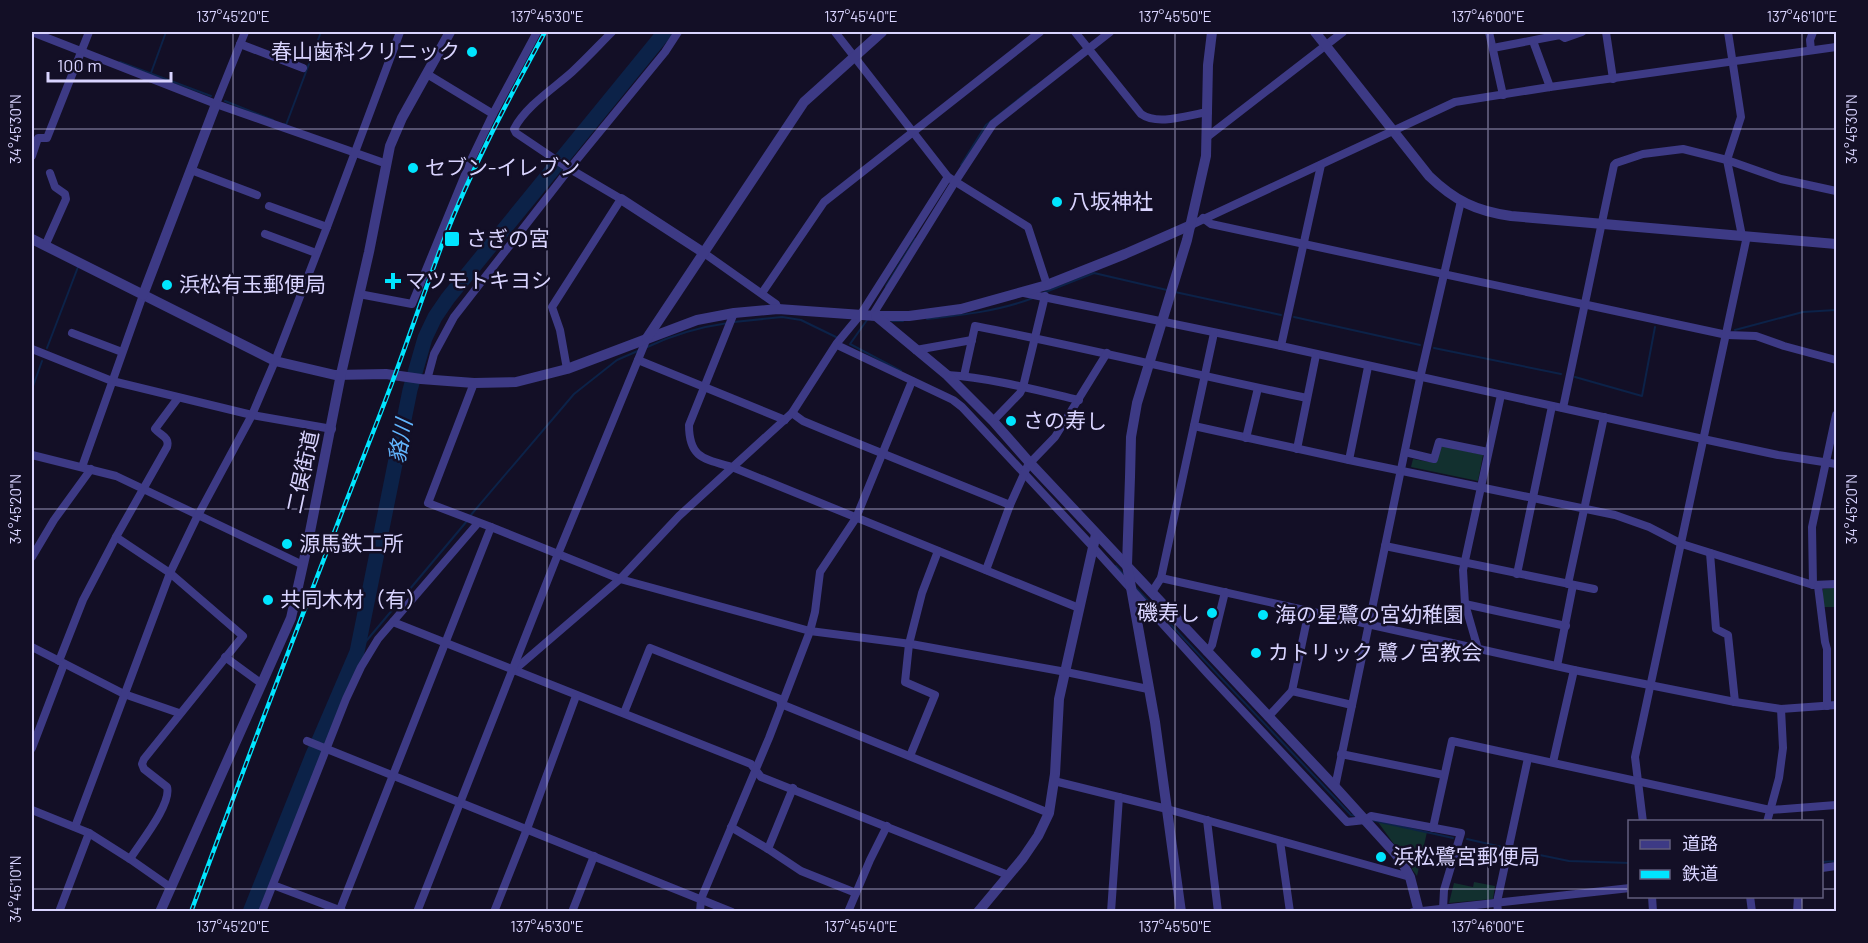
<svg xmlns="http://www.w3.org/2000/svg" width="1868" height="943" viewBox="0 0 1868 943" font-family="Barlow,'Noto Sans JP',sans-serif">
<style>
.green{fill:#12302f}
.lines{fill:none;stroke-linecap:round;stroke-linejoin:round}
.stream{stroke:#0c2248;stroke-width:2}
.river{stroke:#0c2248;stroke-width:15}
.minor{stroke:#3d3a85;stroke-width:8}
.tertiary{stroke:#3d3a85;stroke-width:10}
.rail-casing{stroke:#00e5ff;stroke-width:4.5}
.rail{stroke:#130f26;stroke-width:2;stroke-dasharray:7;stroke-linecap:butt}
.ticks{fill:none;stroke:#d9d4ff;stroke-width:1.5;stroke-opacity:0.45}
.poi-dot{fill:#00e5ff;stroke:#130f26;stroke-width:2}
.labels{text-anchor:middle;stroke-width:5;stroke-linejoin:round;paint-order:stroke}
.poi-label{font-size:21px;fill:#d9d4ff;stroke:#130f26;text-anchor:start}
.street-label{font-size:21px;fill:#d9d4ff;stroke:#130f26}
.water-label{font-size:22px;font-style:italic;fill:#62b6ff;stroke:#130f26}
.neatline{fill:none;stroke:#d9d4ff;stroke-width:2}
.ticks-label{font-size:15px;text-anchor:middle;fill:#d9d4ff}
</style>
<rect width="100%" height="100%" fill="#130f26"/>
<!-- green -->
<g class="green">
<path d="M1442,446L1483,455L1478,481L1411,467L1413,459L1435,463Z"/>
<path d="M1836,587V607H1823V589Z"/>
<path d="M1378,822L1427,832L1417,876Z"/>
<path d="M1474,882L1495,886L1493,899L1449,903L1454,883L1473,887Z"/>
</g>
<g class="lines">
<!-- stream -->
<g class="stream">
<path d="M120,62L211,96"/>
<path d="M151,73L166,32"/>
<path d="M225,101L273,120"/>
<path d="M284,124L286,125L321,32"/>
<path d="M961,165L986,125L1034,87"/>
<path d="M886,286L915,239"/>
<path d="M1175,292L1281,315"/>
<path d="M1043,293L1094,273L1167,290"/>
<path d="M1294,317L1420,345"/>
<path d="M927,319C963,315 999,311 1033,298"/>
<path d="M867,320L850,344L901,371"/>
<path d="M892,321H903"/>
<path d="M734,322L782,317L801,320L838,338"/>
<path d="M1735,330L1803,312L1836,310"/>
<path d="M47,348L78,267"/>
<path d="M645,348C672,335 699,327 728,323"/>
<path d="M1434,348L1561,374"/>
<path d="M1575,377L1642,396L1655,327"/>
<path d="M32,389L42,361"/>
<path d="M470,516L574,394L617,360L640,350"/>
<path d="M1116,566L1124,575"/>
<path d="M1136,588L1351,815L1357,816"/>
<path d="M357,652L467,521"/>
<path d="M1371,820L1453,838"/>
<path d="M1467,839L1502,847"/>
<path d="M1516,850L1569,861L1630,863"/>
<path d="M1822,862L1836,861"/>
</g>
<!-- river -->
<path class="river" d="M250,912L312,757L357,652L410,390L425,338L435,317L448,298L665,32"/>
<!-- minor -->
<g class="minor">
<path d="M32,32L216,104L387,164"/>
<path d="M835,32L948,177L1028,227L1047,285"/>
<path d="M1075,32L1141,114C1158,126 1188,115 1208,112"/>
<path d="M1489,32L1503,95"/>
<path d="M1606,32L1613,79"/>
<path d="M1728,32L1741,117L1727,160L1742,236"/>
<path d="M1533,41L1550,87"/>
<path d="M240,44L303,68"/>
<path d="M1493,48L1560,35L1565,38L1582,32"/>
<path d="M1811,50L1810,40L1813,32"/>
<path d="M216,104L245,32"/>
<path d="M493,114L537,32"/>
<path d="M1207,137L1343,32"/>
<path d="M32,156L38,138H47L89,32"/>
<path d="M191,170L257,195"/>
<path d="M269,206L327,227"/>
<path d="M1203,218L1211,224L1727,335L1756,336L1784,346L1836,360"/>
<path d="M1191,225L1455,102L1550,87L1836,47"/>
<path d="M265,234L316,253"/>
<path d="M45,246L66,199L65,194L55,187L50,173"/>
<path d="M704,253L776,304L778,309"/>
<path d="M762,293L824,202L1040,32"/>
<path d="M1024,293L1281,346L1703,439L1778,455L1836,464"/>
<path d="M359,294L412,304L471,160L493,114L427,74"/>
<path d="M734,313L689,425C689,458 704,459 732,467L1079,608"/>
<path d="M872,316L955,182L993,124L1110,32"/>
<path d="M72,333L122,352"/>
<path d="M837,345L953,400L962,407L1093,547L1208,674L1347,822L1365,820L1371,816L1461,833L1444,890L1443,909"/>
<path d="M1281,346L1321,165"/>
<path d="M32,349L112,381L252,415L332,429"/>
<path d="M916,350L972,340"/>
<path d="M638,360L785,420"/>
<path d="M567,369L560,330L552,307L621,199L565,166L516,133L514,129C526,106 553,89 572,72C586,59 599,45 612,32"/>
<path d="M947,375C992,378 1036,390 1079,400"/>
<path d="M964,376L975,326C1087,348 1196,375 1307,398"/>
<path d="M427,380L434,354L454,317L570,168L665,52L678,32"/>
<path d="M1563,408L1614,165L1616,163L1643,154L1683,149L1727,160L1781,179L1836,191"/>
<path d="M792,413L803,421L827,431L1010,505L986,570"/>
<path d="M993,421L1020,393L1023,387L1045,296"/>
<path d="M1194,426L1349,460L1615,515L1649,527L1682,544L1813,585L1836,584"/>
<path d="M1246,438L1258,388"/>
<path d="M1297,449L1316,355"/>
<path d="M1405,452L1434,459L1439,442L1488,452"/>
<path d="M32,455L116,476L303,565"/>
<path d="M1349,460L1368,367"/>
<path d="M82,467L143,295"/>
<path d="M1010,505L1028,465L1055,437L1107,353"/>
<path d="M491,527L620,579L810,631L911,644L1066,672L1148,689"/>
<path d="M116,537L170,573L243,636L144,759L142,764L144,769L167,787C172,804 140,843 130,859"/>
<path d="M1385,546L1594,589"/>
<path d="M1710,553L1716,629L1728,635L1735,702"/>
<path d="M32,557L54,520L91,469"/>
<path d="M1517,574L1552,406"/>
<path d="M1161,578L1574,670L1735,702L1781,709L1836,705"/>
<path d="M1568,584L1604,417"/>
<path d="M1813,585L1812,527L1836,415"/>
<path d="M1818,586L1825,642L1827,649V706"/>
<path d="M1152,592L1161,578L1214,333"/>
<path d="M1465,604L1566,626"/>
<path d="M393,622L751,764L761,777L1008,875"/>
<path d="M32,647L124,694L179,713"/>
<path d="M1478,649L1465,604L1463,570L1501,395"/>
<path d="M1207,652L1212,645L1225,592"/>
<path d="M225,657L262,684"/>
<path d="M59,661L83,600L116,537L167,447C170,437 161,436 155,429L178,398"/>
<path d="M1557,666L1573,585"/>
<path d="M513,671L620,579L679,516L792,413L837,343L861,314L948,177"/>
<path d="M1292,691L1352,705"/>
<path d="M624,713L650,648L780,699L781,704L1049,813"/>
<path d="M1268,717L1292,691L1309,610"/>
<path d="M307,741L732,912"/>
<path d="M32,748L64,664"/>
<path d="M1341,754L1444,775"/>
<path d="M910,756L935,695L905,682L909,644L922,593L938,551"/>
<path d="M1553,762L1574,670"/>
<path d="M1054,781L1167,809L1410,877"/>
<path d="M1335,787L1420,378L1461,201"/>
<path d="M32,810L89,833L130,859L170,887"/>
<path d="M1207,820L1218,912"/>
<path d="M1643,822L1635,757L1747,236"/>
<path d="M1767,822L1779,778L1783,748L1781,709"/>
<path d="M75,827L170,573L196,519L252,415L275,361L327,227L400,32"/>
<path d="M731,827L768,849L801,871L856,893"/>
<path d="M1433,828L1452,741L1770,810L1836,805"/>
<path d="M1280,841L1290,912"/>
<path d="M768,849L793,788"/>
<path d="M1822,868L1836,866"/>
<path d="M273,885L342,911"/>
<path d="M1652,896L1653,912"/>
<path d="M1750,896L1752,912"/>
<path d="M59,912L89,833"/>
<path d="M262,912L346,699L361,667L378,639L478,523"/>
<path d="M339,912L491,527L428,503L474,383"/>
<path d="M417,912L558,554L647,338"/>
<path d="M494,912L527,829L576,696"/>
<path d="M572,912L594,856"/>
<path d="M700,912L701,899L769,738L810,631L815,612L820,572L856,518L912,381"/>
<path d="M848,912L870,860L887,826"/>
<path d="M1111,912L1119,797"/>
<path d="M1413,912L1630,888"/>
<path d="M1498,912L1497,902L1528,758"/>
<path d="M1797,912L1798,896"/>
</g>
<!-- tertiary -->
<g class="tertiary">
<path d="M1315,32L1429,176C1455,201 1476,211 1511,216L1836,244"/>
<path d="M621,199L704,253"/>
<path d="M32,239L275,361L335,375L386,374L421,379L474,383L516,382L567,369L697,320L734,313L778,309L876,316H909L961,309L1047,285L1125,254L1191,225"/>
<path d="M143,295L216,104"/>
<path d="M876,316L947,375L993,421L1030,463L1335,787L1394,852L1402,862L1410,877L1419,912"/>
<path d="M647,338L804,102L882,32"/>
<path d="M160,912L291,618L308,542L341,374L369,252L390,146L402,118L450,32"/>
<path d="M978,912L1023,858L1038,836L1049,813L1055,774L1059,699L1096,534"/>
<path d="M1181,912L1155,722L1127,565L1130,477L1131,437L1137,403L1187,240L1206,156L1208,65L1212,32"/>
</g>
<!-- rail casing -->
<g class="rail-casing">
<path id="rail" d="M191,912C252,746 315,581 379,417C402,359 421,300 443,242C471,169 508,100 545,32"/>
</g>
<!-- rail -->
<use href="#rail" class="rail"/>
</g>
<!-- ticks -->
<path class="ticks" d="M233,32V912M547,32V912M861,32V912M1175,32V912M1488,32V912M1802,32V822M32,129H1836M32,509H1836M32,889H1630M1822,889H1836M1802,896V912"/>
<!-- markers -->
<g class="poi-dot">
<circle cx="472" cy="52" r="6"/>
<circle cx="413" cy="168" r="6"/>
<circle cx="1057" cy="202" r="6"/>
<rect x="444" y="231" width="16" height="16" rx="3"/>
<path d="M390 272h6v6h6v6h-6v6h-6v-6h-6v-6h6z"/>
<circle cx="167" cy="285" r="6"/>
<circle cx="1011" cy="421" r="6"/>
<circle cx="287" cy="544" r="6"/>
<circle cx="268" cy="600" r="6"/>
<circle cx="1212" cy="613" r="6"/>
<circle cx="1263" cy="615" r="6"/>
<circle cx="1256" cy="653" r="6"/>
<circle cx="1381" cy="857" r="6"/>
</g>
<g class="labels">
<!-- poi labels -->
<g class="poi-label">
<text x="460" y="59" text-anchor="end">春山歯科クリニック</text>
<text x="425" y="175">セブン-イレブン</text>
<text x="1069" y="209">八坂神社</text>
<text x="466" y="246">さぎの宮</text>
<text x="405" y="288">マツモトキヨシ</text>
<text x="179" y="292">浜松有玉郵便局</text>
<text x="1023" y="428">さの寿し</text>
<text x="299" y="551">源馬鉄工所</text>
<text x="280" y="607">共同木材（有）</text>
<text x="1200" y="620" text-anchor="end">磯寿し</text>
<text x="1275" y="622">海の星鷺の宮幼稚園</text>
<text x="1268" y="660">カトリック 鷺ノ宮教会</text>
<text x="1393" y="864">浜松鷺宮郵便局</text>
</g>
<!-- street labels -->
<g class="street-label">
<text transform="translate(303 472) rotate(-78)" y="7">二俣街道</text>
</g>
<!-- water labels -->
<g class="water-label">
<text transform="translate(400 441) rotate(-79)" y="8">貉川</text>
</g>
</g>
<!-- border -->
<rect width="1868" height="943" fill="none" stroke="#130f26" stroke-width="66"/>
<!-- legend -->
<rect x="1628" y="820" width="195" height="78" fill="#130f26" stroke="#625e7d" stroke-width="1.5"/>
<rect x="1640" y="840" width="30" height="9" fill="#3d3a85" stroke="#625e7d" stroke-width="1.5"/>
<text x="1682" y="850" font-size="18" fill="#d9d4ff">道路</text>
<rect x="1640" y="870" width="30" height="9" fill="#00e5ff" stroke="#625e7d" stroke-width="1.5"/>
<text x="1682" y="880" font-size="18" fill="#d9d4ff">鉄道</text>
<!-- scale -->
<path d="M48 72v9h123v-9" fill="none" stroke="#d9d4ff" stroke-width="3"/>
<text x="57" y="72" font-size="18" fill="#d9d4ff" stroke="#130f26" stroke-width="4.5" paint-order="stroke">100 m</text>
<rect x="33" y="33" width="1802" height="877" class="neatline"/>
<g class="ticks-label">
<text x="233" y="22">137°45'20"E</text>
<text x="547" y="22">137°45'30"E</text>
<text x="861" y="22">137°45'40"E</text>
<text x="1175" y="22">137°45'50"E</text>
<text x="1488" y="22">137°46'00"E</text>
<text x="1802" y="22">137°46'10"E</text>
<text transform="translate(16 129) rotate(-90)" y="5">34°45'30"N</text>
<text transform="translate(1852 129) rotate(-90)" y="5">34°45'30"N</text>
<text transform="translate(16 509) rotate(-90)" y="5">34°45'20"N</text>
<text transform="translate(1852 509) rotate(-90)" y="5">34°45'20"N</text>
<text transform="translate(16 889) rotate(-90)" y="5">34°45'10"N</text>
<text x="233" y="932">137°45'20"E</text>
<text x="547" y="932">137°45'30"E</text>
<text x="861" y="932">137°45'40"E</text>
<text x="1175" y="932">137°45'50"E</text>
<text x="1488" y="932">137°46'00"E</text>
</g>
</svg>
